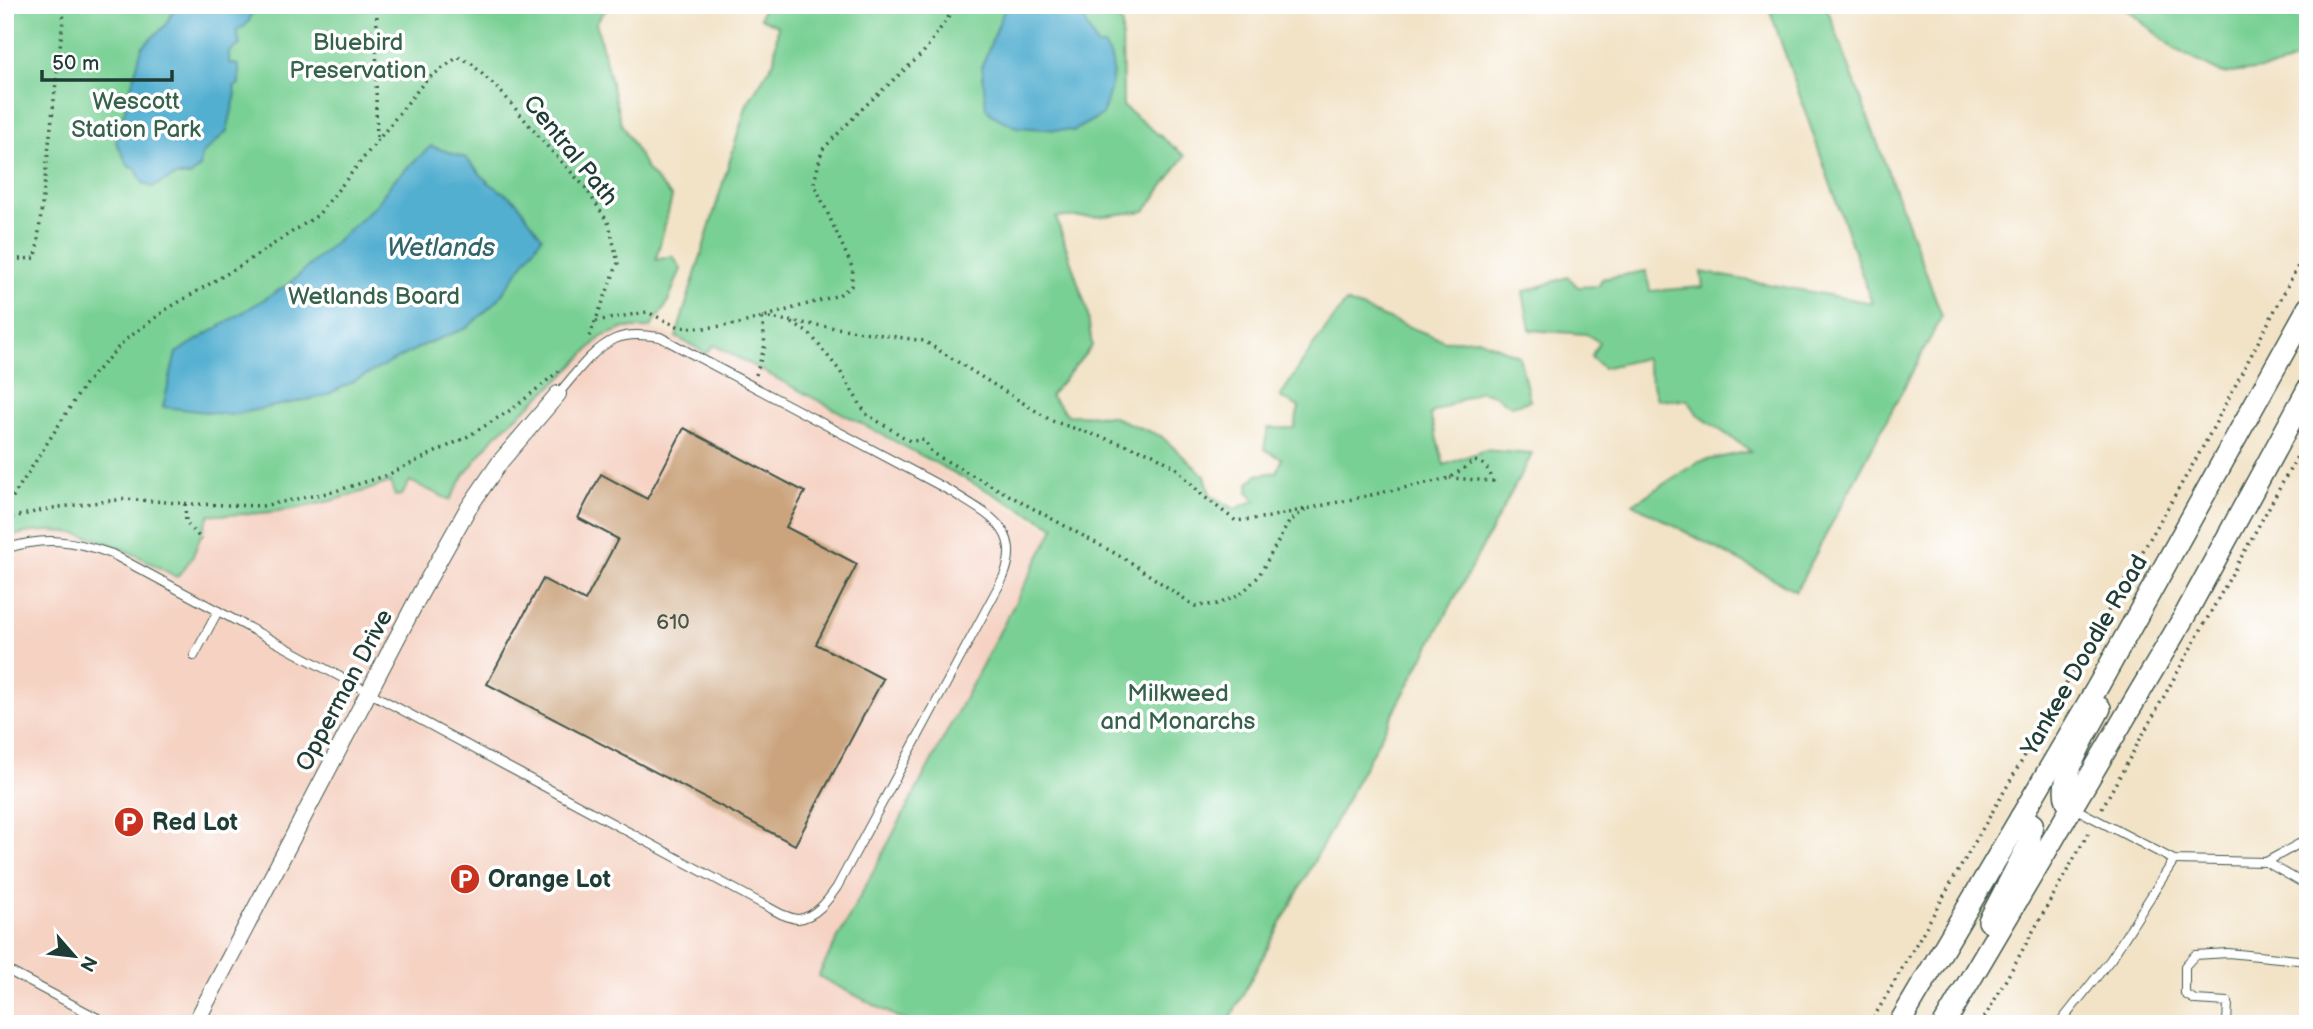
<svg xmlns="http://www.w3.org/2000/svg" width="2313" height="1029" viewBox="0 0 2313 1029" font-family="'Balsamiq Sans',sans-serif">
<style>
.built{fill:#f5d2c2}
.green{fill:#79d094;stroke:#4c8664;stroke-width:2}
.water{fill:#52afd0;stroke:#387682;stroke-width:2}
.building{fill:#cba47e}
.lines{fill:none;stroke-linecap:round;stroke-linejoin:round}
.lane-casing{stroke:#3f564a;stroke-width:10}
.street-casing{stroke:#3f564a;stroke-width:18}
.secondary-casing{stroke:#3f564a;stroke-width:24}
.path{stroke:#3f564a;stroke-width:3.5;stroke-dasharray:2 5;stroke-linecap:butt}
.lane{stroke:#fff;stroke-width:8}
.street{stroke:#fff;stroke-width:16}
.secondary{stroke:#fff;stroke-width:21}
.labels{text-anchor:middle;stroke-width:7;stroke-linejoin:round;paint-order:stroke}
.number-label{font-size:21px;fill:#4a5746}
.park-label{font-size:24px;fill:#36624c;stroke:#fff}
.street-label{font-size:24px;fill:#1f3d34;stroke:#fff}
.poi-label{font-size:24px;font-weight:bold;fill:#1f3d34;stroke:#fff;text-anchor:start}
.water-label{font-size:26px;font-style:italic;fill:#31656b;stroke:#fff}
</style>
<rect width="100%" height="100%" fill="#fff"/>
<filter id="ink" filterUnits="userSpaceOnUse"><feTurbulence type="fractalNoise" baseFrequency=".0143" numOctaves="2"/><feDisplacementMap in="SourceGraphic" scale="14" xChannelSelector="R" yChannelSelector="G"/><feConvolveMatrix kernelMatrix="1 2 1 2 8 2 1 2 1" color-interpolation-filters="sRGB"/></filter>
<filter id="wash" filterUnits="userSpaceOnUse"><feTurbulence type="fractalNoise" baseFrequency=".00686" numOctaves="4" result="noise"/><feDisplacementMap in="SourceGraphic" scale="28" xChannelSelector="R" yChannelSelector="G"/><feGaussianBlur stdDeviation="1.57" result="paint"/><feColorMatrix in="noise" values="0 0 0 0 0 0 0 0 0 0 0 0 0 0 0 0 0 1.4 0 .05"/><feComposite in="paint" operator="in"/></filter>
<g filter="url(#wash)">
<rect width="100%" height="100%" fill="#f2e3c7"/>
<!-- built -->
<path class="built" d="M625,328H650L676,337L706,353L714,344L1053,532L818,976L911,1024H5V532L406,471L454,493L465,474L496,435L563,376L601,337Z"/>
<!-- green -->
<g class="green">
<path d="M5,5H609L596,23L621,123L648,171L672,197L656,260L673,256L681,269L666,306L650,328H625L601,337L563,376L496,435L465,474L450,500L410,481L402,495L395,496L390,482C329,505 275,516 209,515L192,558L177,577C121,547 70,517 5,538Z"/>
<path d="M764,5H1108L1122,24L1123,106L1185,156L1145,211L1096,217H1056L1087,310L1092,346L1050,396L1068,415L1111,416L1161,436L1205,476L1211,496L1235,509L1256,500L1248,492L1249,483L1257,475L1277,472L1282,459L1264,449L1268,428H1294L1299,407L1280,397L1313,346L1346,302L1445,341L1478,339L1519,356L1530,401L1511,406L1494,395L1480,391L1430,414L1444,465L1485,450L1532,454L1227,1024H911L818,976L1055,527L714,345L706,353L676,337L747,104L774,61L778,26L760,18Z"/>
<path d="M1768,5H1826L1942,316L1796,591L1633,504L1698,462L1751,451L1698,415L1688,400L1657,399L1645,358L1603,368L1591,357L1599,342L1586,334L1530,330L1523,292L1568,277L1578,287L1599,286L1602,279L1646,271L1650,291L1703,287L1701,272L1872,303Z"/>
<path d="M2121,5H2308V54L2277,67L2223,74L2176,50Z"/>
</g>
<!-- water -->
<g class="water">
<path d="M176,5H253C251,19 250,25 237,30L240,45L229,52V63L239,65V84L234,87L236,94L227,131L202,155L200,167L190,176H176L152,187L143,183L136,169L129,167L116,142L142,47L166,25Z"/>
<path d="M1006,5H1076L1083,10L1086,24L1097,46H1104C1121,64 1109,95 1102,115L1073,131L1016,127L992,115L986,108L982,66Z"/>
<path d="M431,146L466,158L488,182L516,201L542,237L498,300L467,328L428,343L325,396L231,415L163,407L176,353L289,284L375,206L393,181Z"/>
</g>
<g id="blocks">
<!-- building -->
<path class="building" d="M684,428L805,492L786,527L857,564L816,644L883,679L795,845L487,684L543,579L585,601L618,539L578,518L601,474L647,499Z"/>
</g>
</g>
<g filter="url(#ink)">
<use href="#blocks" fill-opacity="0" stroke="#3f564a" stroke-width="2"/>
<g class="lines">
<!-- lane casing -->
<g class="lane-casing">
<g id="lane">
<path d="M5,549C45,536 73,540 112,554L781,914C786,916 793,919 798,919C816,917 828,900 837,887L1003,578C1024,530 988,515 952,492L660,337C645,335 629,333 615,339C592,349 574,376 558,394"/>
<path d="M194,656L218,611"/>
<path d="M2072,807L2174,860L2266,862L2308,886"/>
<path d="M2266,862L2308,839"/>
<path d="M5,969L109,1024"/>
<path d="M5,1017L18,1024"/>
<path d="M2059,1024L2111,959L2174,860"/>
<path d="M2227,1024L2228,1002L2195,1000L2185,994V966L2195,955L2228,953L2308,961"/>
</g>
</g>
<!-- street casing -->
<g class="street-casing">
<path id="street" d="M195,1024L420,594L467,510L500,462L558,394"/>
</g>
<!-- secondary casing -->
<g class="secondary-casing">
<g id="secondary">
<path d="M2072,807C2049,789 2090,729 2100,708"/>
<path d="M1989,921L2029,844L2032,824L2021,817"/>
<path d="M1899,1024L2097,688L2308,308"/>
<path d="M1944,1024L2184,617L2308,389"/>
</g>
</g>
<!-- path -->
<g class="path">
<path d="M377,137L376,110L377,5"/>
<path d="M5,260L36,258L64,12L62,5"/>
<path d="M762,317L924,341L1052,421L1153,454L1176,468L1202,495L1236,521L1269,517L1450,478L1474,461C1486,463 1489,470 1493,481L1450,478"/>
<path d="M596,321L647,312L679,327L705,328L739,324L839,295L851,286L853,269L814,183L822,150L864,107L923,53L957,5"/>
<path d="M792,323L810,334L840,371L866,414L910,441L924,440L932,453L1127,560L1195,606L1218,604L1240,595L1258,577L1289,522L1305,510"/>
<path d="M756,375L765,345L762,317"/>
<path d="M185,504L186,523L202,540"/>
<path d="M5,509L85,384L124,341L167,309L240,266L318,215L425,81L458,57L471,63L504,95L545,144L585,187L609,224L618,263L588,340"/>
<path d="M5,519L52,508L125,499L193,504L262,506L332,492L385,476L465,438L514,408L561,369"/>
<path d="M2102,808L2308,437"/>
<path d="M1870,1024L2204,445L2308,247"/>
<path d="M1981,1024L2090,830"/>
</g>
<!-- lane -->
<use href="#lane" class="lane"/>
<!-- street -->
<use href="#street" class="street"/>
<!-- secondary -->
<use href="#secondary" class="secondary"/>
</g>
</g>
<!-- icons -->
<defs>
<g id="parking-disc" transform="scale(1.575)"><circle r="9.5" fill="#c8321e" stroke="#fff"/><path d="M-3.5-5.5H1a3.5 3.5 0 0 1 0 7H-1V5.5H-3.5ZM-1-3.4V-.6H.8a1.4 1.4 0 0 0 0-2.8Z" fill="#fff"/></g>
</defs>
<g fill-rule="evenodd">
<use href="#parking-disc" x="129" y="822"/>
<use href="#parking-disc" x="465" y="879"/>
</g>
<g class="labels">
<!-- number labels -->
<g class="number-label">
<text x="673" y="629">610</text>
</g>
<!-- park labels -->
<g class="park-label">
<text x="358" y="50">Bluebird<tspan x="358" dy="28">Preservation</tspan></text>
<text x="136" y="109">Wescott<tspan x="136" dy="28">Station Park</tspan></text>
<text x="374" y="304">Wetlands Board</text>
<text x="1178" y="701">Milkweed<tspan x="1178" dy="28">and Monarchs</tspan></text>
</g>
<!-- street labels -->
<g class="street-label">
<text transform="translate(571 150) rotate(51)" y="8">Central Path</text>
<text transform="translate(2084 655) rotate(-60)" y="8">Yankee Doodle Road</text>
<text transform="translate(344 690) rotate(-62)" y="8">Opperman Drive</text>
</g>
<!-- poi labels -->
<g class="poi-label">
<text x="152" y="830">Red Lot</text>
<text x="488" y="887">Orange Lot</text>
</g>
<!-- water labels -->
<g class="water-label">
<text x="441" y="256">Wetlands</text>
</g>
</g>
<!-- margin -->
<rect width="2313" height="1029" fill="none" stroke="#fff" stroke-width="28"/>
<!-- north arrow -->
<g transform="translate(74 956) rotate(118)" stroke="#ffffff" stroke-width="5" paint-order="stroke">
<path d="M0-5L12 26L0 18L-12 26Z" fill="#1f3d34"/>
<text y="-10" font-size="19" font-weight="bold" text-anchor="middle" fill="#1f3d34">N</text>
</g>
<!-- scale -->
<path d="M42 70v10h130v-10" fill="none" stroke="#1f3d34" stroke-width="3.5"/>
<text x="52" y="70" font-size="21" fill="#1f3d34" stroke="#ffffff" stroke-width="5" paint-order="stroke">50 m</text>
</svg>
